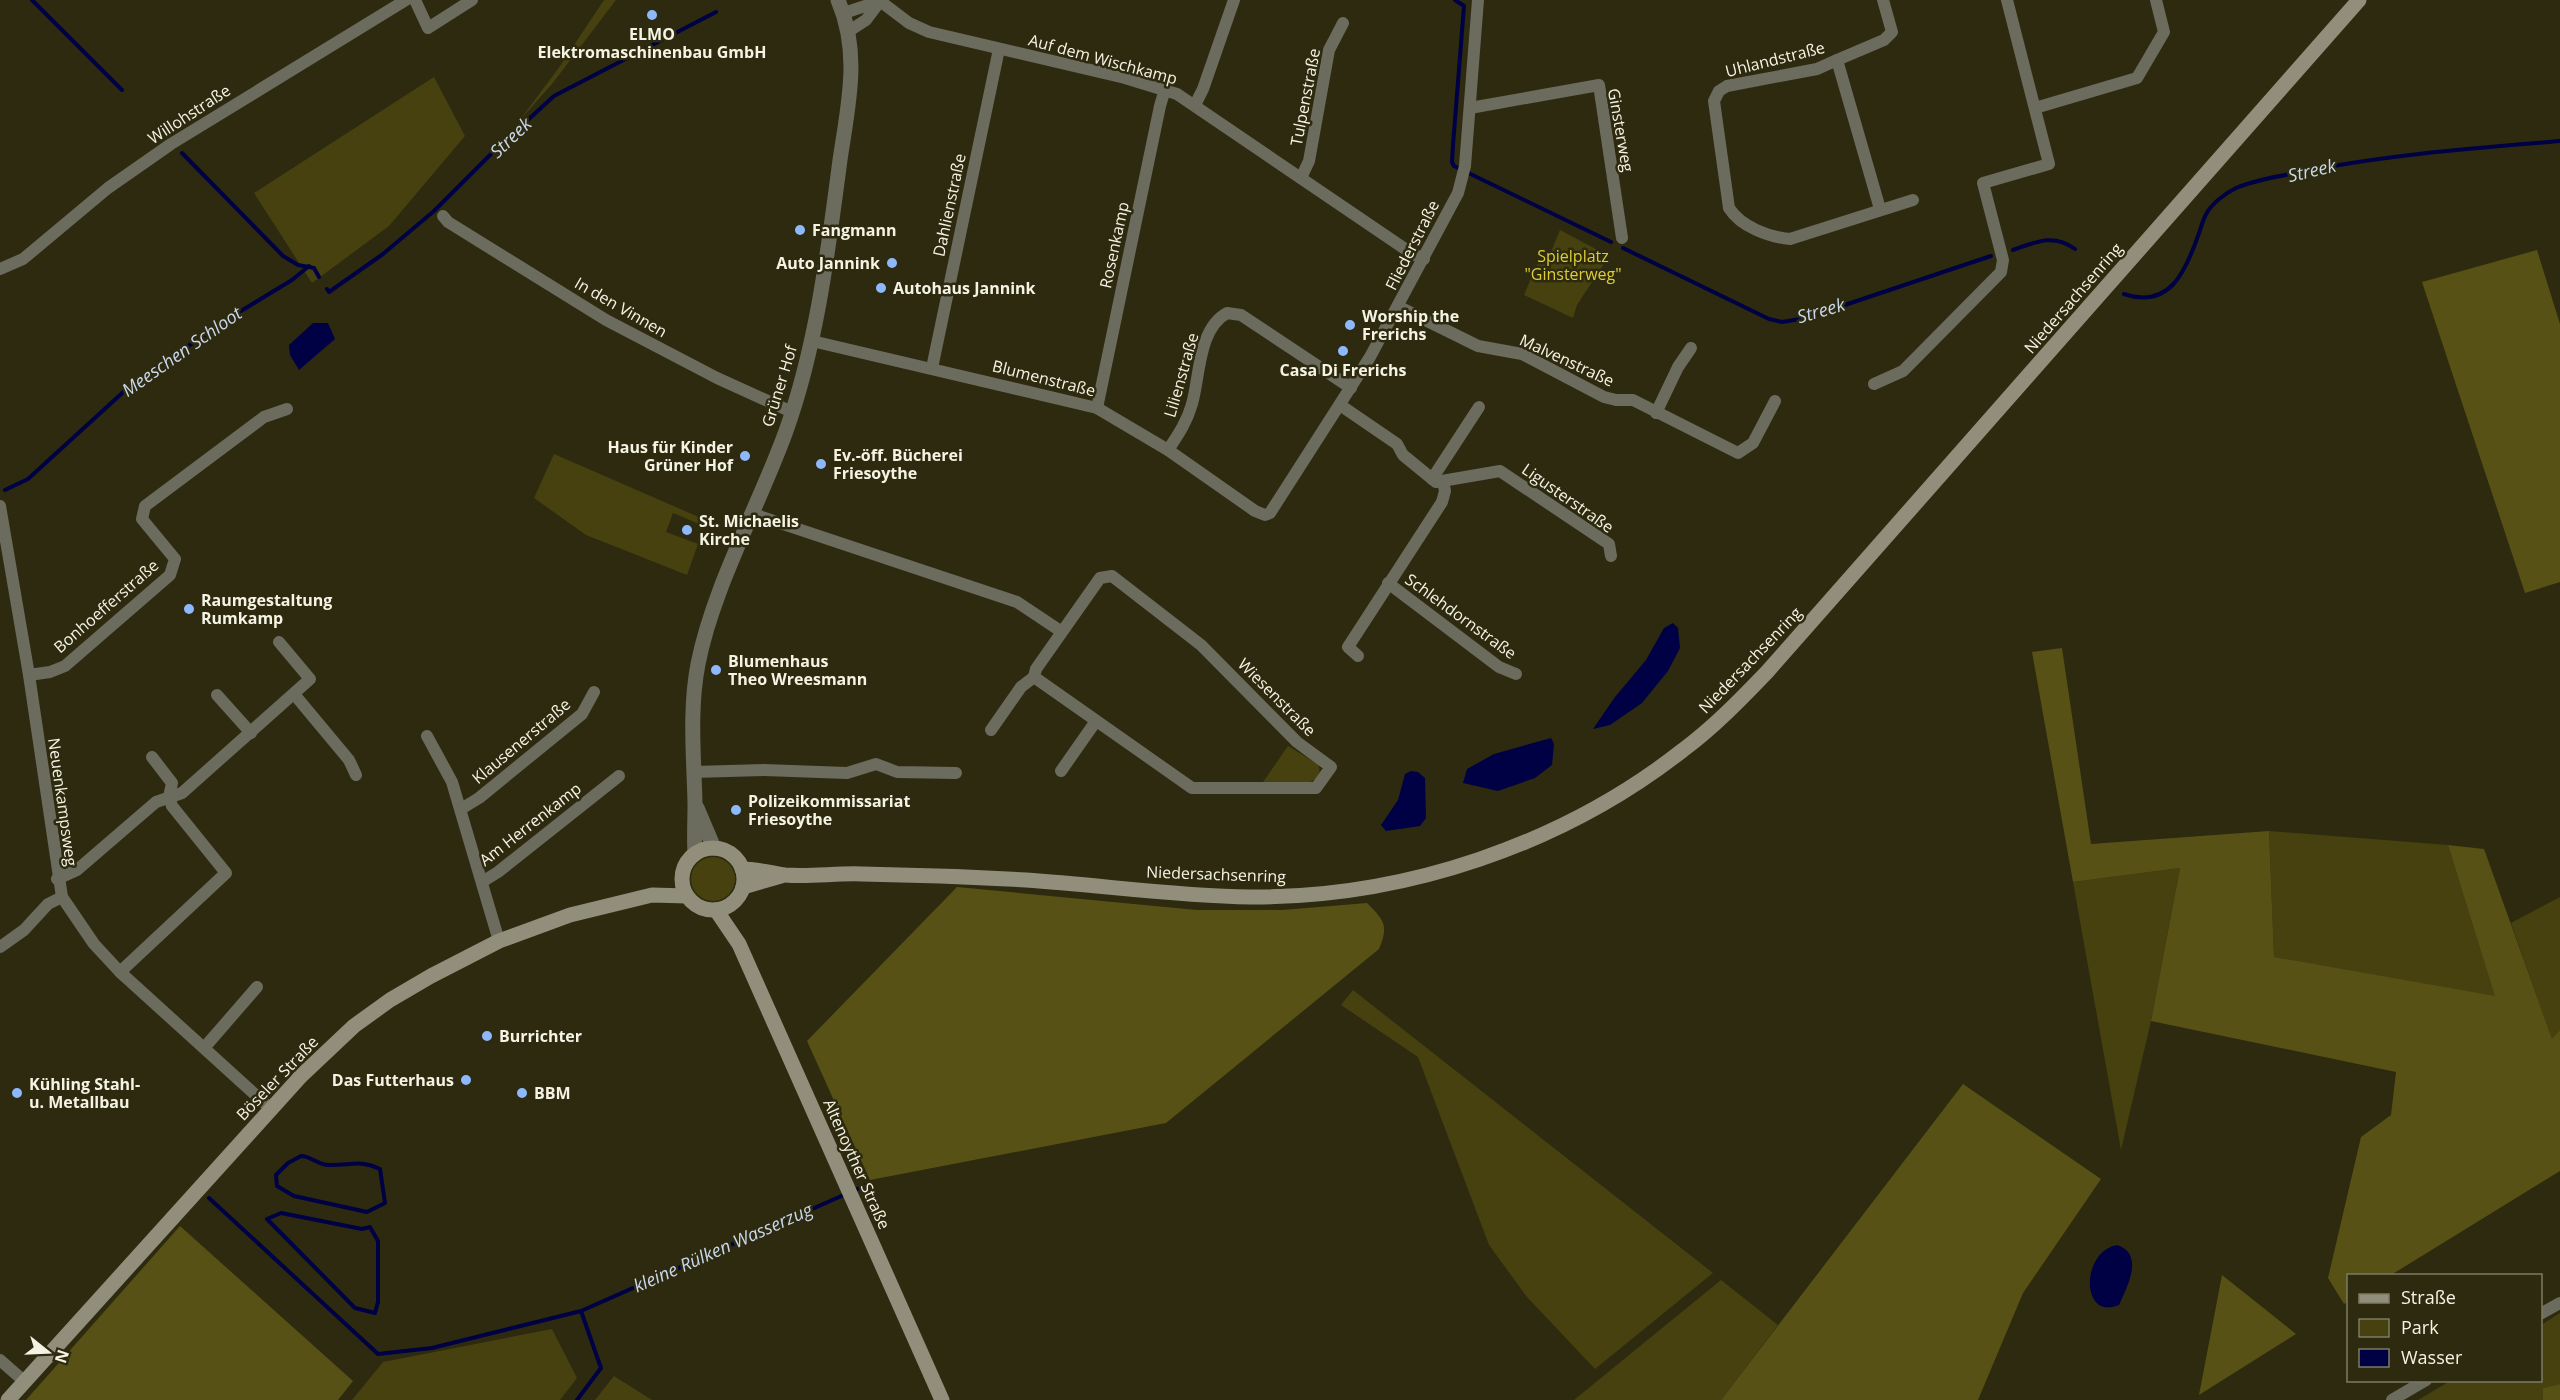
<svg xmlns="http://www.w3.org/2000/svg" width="2560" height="1400" viewBox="0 0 2560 1400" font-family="'Open Sans',sans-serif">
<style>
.green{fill:#46410f}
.forest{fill:#575116}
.water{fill:#004}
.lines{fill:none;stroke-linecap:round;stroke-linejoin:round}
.stream{stroke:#004;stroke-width:4}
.minor{stroke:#6b6b5e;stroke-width:12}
.tertiary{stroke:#6b6b5e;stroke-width:15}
.secondary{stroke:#918f7b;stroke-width:15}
.poi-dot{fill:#8db9fc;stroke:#2d2a0f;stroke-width:2}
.labels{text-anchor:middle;stroke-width:5;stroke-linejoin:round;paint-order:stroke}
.poi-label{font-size:16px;font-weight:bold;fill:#f5f4e4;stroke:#2d2a0f;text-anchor:start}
.street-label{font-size:16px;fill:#f5f4e4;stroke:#2d2a0f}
.park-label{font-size:16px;fill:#dccd39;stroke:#2d2a0f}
.water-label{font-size:18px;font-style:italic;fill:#cad8ec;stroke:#2d2a0f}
</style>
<rect width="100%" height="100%" fill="#2d2a0f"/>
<!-- green -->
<g class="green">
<path d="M604,0H616L552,84L519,121L558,69Z"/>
<path d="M434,77L465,136L389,226L312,283L254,193Z"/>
<path d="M1560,230L1609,256L1577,305L1573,318L1524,295L1538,262L1546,264Z"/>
<path d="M554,454L708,521L706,527L673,513L666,532L698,544L687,575L586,535L534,498Z"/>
<path d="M1288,746L1318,764C1329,791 1276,784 1261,785Z"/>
<path d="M2269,831L2448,845L2496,997L2274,957Z"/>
<circle cx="713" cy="879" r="22"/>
<path d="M2180,868L2151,1021L2121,1150L2073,882Z"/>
<path d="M2560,897V1030L2552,1040L2511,923Z"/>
<path d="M1353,990L1713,1273L1595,1369L1527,1297L1489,1245L1418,1057L1341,1005Z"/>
<path d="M1721,1280L1778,1325L1721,1400H1574Z"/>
<path d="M2560,1313V1384L2543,1388V1400H2418L2450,1381L2540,1380L2541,1325Z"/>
<path d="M552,1329L577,1378L560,1400H352L383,1362Z"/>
<path d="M614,1376L652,1400H595Z"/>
</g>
<!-- forest -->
<g class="forest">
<path d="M2537,250L2560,324V582L2525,593L2422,282Z"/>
<path d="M2062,648L2091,844L2269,831L2274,957L2495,996L2448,845L2484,849L2552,1039L2560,1030V1171L2391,1275L2348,1276V1302L2344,1304L2328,1278L2361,1137L2391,1115L2396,1072L2151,1021L2180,868L2073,882L2032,652Z"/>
<path d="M957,887L1197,910H1282L1367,903C1384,920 1389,925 1379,949L1166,1123L870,1180L807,1041Z"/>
<path d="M1963,1084L2101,1179L2023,1293L1978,1400H1721Z"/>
<path d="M180,1226L353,1381L338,1400H26Z"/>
<path d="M2222,1275L2296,1334L2199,1395Z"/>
<path d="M2560,1384V1400H2543V1388Z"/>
</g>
<!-- water -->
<g class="water">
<path d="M313,323H328L335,339L299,370L290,355L289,345Z"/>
<path d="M1673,623L1678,628L1680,648L1668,671L1642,703L1610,725L1593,729L1615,697L1646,660L1664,628Z"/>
<path d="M1551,738L1554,744L1552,765L1535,778L1498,791L1463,783L1467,769L1494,754Z"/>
<path d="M1411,771L1418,772L1425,778L1426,818L1420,826L1386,831L1381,825L1398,800L1405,774Z"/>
<path d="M2117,1245C2145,1254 2127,1287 2119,1305C2080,1321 2081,1251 2117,1245Z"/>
</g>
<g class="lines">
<!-- stream -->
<g class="stream">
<path d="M32,0L122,90"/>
<path d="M1455,0L1464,6L1453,145L1452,162L1454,166L1611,242"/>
<path d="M182,153L283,256L298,265L314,268L319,277"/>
<path d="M1623,248L1769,319L1782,322L1806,318L1991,256"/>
<path d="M2013,250C2036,242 2053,233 2075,249"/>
<path d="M327,289L329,292L383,254L434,211L494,151L554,96L716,12"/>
<path d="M2124,294C2169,309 2185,273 2198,236C2201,228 2203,218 2208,211C2214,202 2226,193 2236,188C2260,178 2287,175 2311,170C2393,154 2477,148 2560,141"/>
<path d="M5,490L28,479L131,385L231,317L292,280L309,266"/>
<path d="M301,1156C311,1156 318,1165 328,1165C349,1166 360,1159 380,1169L385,1203L367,1212L294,1196L277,1186L276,1175L288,1163Z"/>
<path d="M853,1191L866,1185"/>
<path d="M209,1198L378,1354L432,1348L581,1311L846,1194"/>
<path d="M281,1213L362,1229L370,1227L378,1241V1302L375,1313L355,1308L267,1219Z"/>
<path d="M577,1400L601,1368L581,1311"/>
</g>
<!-- minor -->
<g class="minor">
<path d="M415,0L428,28L472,0"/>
<path d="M880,1L909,23L929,32L1125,78L1177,94L1411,253L1424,259"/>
<path d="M844,13L880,1"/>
<path d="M849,31L866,20L881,0"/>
<path d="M1837,60L1817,69L1727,86L1719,91L1714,101L1729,208C1741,227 1769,237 1790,239L1913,200"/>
<path d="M1195,105L1203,89L1234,0"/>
<path d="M1470,108L1599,85L1622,238"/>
<path d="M2035,108L2137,78L2164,32L2156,0"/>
<path d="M1301,178L1309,161L1329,50L1343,23"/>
<path d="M1880,209L1837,60L1884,40L1892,32L1883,0"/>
<path d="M443,216L448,222L606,320L717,378L792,412"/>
<path d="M0,269L23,259L108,188L171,144L406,0"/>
<path d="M1399,307L1478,346L1522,354L1604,397L1616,400H1633L1738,453L1753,443L1775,401"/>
<path d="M812,341L1097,408L1168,450L1255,511L1265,515L1270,513L1370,357L1458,193L1465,166L1478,0"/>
<path d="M932,368L999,49"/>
<path d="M1874,384L1903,371L2001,272L2003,260L1983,183L2049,164L2007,0"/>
<path d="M1340,405L1397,444L1403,455L1436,482L1500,471L1609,544L1611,556"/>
<path d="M1097,408L1160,106L1165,89"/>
<path d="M1656,413L1678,367L1691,348"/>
<path d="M1168,450C1178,435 1187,422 1192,404C1200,376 1198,329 1227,313L1241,315L1351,388"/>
<path d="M1432,479L1479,407"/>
<path d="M0,506L29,675L62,897L94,944L120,972L271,1109"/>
<path d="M753,514L1017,602L1062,632L1100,578L1112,576L1201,645L1297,742L1331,767L1316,788H1192L1034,677L1036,669L1062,632"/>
<path d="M1388,583L1499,667L1516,674"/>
<path d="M1358,656L1348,647L1442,502L1445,491L1443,481"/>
<path d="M29,675L50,672L65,666L170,575L175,559L142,519L145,506L264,417L287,409"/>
<path d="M294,694L349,760L356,775"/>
<path d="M217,695L251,733"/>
<path d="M991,730L1021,687L1034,677"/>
<path d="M427,736L452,782L499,941"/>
<path d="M1061,771L1096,721"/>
<path d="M693,772L764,770L847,773L876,764L897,772L956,773"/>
<path d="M461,809L479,798L582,714L594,692"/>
<path d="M57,879L77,870L156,802L182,793L310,679L279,642"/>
<path d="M482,882L498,872L619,776"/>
<path d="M0,947L24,930L48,904L62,897"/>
<path d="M120,972L226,873L172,806L169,797L172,783L152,757"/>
<path d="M204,1048L257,987"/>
<path d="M2540,1314L2560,1303"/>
<path d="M0,1360L24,1381"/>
<path d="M2392,1400L2426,1380"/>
</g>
<!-- tertiary -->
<g class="tertiary">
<path d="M697,808L714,848"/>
<path d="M695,854C694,837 695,821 695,804C694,757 689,711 698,664C713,587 759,506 786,431C817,344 828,251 840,160C848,105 861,54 838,0"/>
</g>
<!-- secondary -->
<g class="secondary">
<circle cx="713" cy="879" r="31"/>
<path d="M742,869C757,869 771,873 785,875C810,877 837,873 862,874C917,875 972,877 1026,880C1101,885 1175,896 1250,897C1404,898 1562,845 1683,750C1714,727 1741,699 1767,672L2359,0"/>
<path d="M743,887L781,876"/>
<path d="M716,910L739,944L942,1400"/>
<path d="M8,1400L301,1076L354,1026L390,1000L431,976L499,941L570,915L652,895L687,896"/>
</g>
</g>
<!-- markers -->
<g class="poi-dot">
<circle cx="652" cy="15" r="6"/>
<circle cx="800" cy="230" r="6"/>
<circle cx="892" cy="263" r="6"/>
<circle cx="881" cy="288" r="6"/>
<circle cx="1350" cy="325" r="6"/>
<circle cx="1343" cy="351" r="6"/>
<circle cx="745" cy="456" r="6"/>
<circle cx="821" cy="464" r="6"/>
<circle cx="687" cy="530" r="6"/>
<circle cx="189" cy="609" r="6"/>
<circle cx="716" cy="670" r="6"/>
<circle cx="736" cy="810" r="6"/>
<circle cx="487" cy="1036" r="6"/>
<circle cx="466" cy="1080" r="6"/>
<circle cx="17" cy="1093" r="6"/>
<circle cx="522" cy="1093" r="6"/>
</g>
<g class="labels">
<!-- poi labels -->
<g class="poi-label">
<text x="652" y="40" text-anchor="middle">ELMO<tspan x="652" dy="18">Elektromaschinenbau GmbH</tspan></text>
<text x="812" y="236">Fangmann</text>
<text x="880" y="269" text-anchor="end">Auto Jannink</text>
<text x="893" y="294">Autohaus Jannink</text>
<text x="1362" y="322">Worship the<tspan x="1362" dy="18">Frerichs</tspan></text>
<text x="1343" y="376" text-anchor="middle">Casa Di Frerichs</text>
<text x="733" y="453" text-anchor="end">Haus für Kinder<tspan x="733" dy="18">Grüner Hof</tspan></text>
<text x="833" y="461">Ev.-öff. Bücherei<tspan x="833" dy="18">Friesoythe</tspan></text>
<text x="699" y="527">St. Michaelis<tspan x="699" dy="18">Kirche</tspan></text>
<text x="201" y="606">Raumgestaltung<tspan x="201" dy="18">Rumkamp</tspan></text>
<text x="728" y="667">Blumenhaus<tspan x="728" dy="18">Theo Wreesmann</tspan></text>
<text x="748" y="807">Polizeikommissariat<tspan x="748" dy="18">Friesoythe</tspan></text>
<text x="499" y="1042">Burrichter</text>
<text x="454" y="1086" text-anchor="end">Das Futterhaus</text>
<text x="29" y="1090">Kühling Stahl-<tspan x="29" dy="18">u. Metallbau</tspan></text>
<text x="534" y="1099">BBM</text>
</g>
<!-- street labels -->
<g class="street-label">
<text transform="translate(1103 59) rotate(15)" y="6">Auf dem Wischkamp</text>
<text transform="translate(1775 59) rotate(-14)" y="6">Uhlandstraße</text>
<text transform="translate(1305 97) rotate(-79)" y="6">Tulpenstraße</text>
<text transform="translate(189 114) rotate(-33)" y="6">Willohstraße</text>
<text transform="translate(1621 130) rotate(80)" y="6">Ginsterweg</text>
<text transform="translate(949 205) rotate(-78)" y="6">Dahlienstraße</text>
<text transform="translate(1114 245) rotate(-78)" y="6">Rosenkamp</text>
<text transform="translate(1412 245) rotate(-63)" y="6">Fliederstraße</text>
<text transform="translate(2073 298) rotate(-49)" y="6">Niedersachsenring</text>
<text transform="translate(621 307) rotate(30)" y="6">In den Vinnen</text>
<text transform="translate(1567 360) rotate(25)" y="6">Malvenstraße</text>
<text transform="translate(1181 375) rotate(-74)" y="6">Lilienstraße</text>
<text transform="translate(1044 378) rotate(14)" y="6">Blumenstraße</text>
<text transform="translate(779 386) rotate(-73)" y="6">Grüner Hof</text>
<text transform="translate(1568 498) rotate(35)" y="6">Ligusterstraße</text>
<text transform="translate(106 606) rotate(-41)" y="6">Bonhoefferstraße</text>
<text transform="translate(1461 616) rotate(36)" y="6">Schlehdornstraße</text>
<text transform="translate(1750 660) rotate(-46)" y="6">Niedersachsenring</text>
<text transform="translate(1277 697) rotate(45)" y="6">Wiesenstraße</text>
<text transform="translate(521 741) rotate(-40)" y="6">Klausenerstraße</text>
<text transform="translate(63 802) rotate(82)" y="6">Neuenkampsweg</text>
<text transform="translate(530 824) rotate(-38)" y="6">Am Herrenkamp</text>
<text transform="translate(1216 874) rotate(2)" y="6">Niedersachsenring</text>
<text transform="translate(277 1078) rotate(-46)" y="6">Böseler Straße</text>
<text transform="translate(857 1164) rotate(66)" y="6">Altenoyther Straße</text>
</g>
<!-- park labels -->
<g class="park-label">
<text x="1573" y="262">Spielplatz<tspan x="1573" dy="18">"Ginsterweg"</tspan></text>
</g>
<!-- water labels -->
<g class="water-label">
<text transform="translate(511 138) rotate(-44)" y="6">Streek</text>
<text transform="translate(2312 171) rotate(-13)" y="6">Streek</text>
<text transform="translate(1821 311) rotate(-16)" y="6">Streek</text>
<text transform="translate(182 352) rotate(-35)" y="6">Meeschen Schloot</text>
<text transform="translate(723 1248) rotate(-24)" y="6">kleine Rülken Wasserzug</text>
</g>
</g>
<!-- legend -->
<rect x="2347" y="1274" width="195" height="108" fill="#2d2a0f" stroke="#7d7b64" stroke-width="1.5"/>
<rect x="2359" y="1294" width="30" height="9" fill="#918f7b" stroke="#7d7b64" stroke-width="1.5"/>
<text x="2401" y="1304" font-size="18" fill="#f5f4e4">Straße</text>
<rect x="2359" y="1319" width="30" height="18" fill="#46410f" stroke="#7d7b64" stroke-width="1.5"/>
<text x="2401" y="1334" font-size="18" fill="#f5f4e4">Park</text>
<rect x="2359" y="1349" width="30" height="18" fill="#000044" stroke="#7d7b64" stroke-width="1.5"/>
<text x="2401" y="1364" font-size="18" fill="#f5f4e4">Wasser</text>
<!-- north arrow -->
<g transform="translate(48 1352) rotate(108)" stroke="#2d2a0f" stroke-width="4.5" paint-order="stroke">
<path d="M0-4.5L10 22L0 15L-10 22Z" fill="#f5f4e4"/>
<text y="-9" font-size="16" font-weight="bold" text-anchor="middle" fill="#f5f4e4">N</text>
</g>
</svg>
